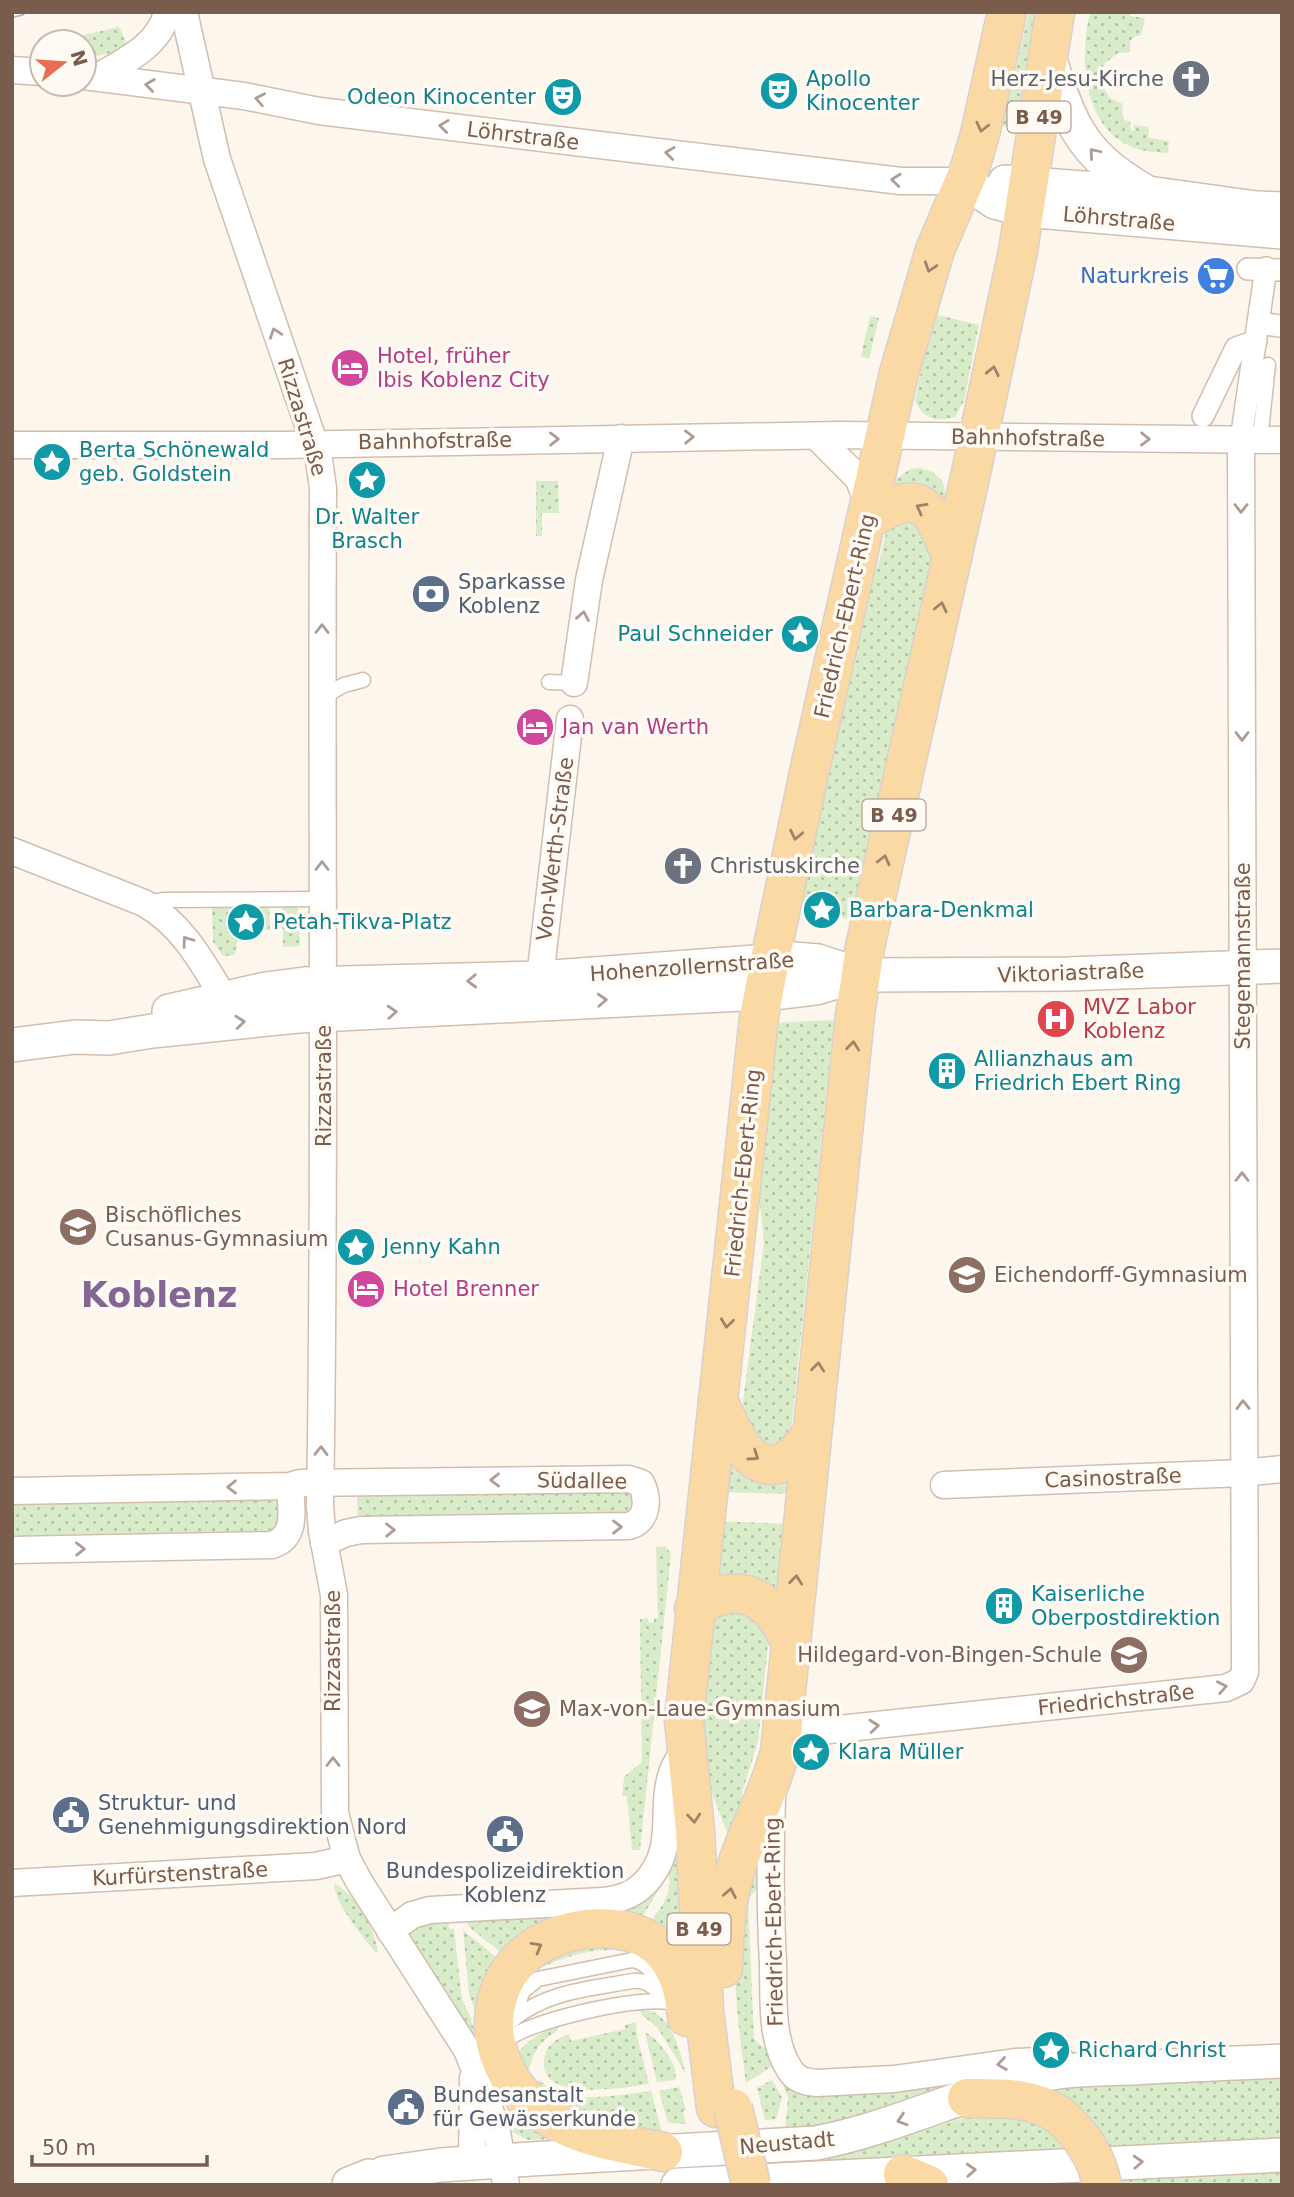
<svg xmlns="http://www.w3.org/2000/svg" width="1294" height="2197" viewBox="0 0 1294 2197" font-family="'DejaVu Sans',sans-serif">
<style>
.grass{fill:url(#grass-dots)}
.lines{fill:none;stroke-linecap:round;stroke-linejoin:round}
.service-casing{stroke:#d1beb0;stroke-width:17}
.pedestrian-casing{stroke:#d1beb0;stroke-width:24}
.minor-casing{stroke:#d1beb0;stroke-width:29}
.tertiary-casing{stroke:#d1beb0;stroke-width:36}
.primary-casing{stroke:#dad1cd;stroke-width:41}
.service{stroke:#fff;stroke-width:14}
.pedestrian{stroke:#fff;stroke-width:21}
.minor{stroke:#fff;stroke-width:26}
.tertiary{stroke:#fff;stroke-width:33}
.primary{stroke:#fbd9a5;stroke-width:38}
.rail-casing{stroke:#b9a8c9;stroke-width:8}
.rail{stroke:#fffaf3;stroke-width:5;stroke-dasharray:16;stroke-linecap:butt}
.primary-bridge-casing{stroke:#dad1cd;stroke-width:41;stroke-linecap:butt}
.primary-bridge{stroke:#fbd9a5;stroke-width:38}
.oneway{stroke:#af9d94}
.oneway2{stroke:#a18267}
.labels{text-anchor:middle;stroke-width:7;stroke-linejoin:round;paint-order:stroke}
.shield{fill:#fffaf3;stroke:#a28b7f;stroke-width:2}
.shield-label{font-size:19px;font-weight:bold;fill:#7a5c4d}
.culture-label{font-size:21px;fill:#0d838f;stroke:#fffaf3;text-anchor:start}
.worship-label{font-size:21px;fill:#5b616d;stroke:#fffaf3;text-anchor:end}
.street-label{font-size:21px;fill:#7a5c4d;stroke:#fffaf3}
.shop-label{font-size:21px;fill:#366cbe;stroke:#fffaf3;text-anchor:end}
.hotel-label{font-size:21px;fill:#b23c85;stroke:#fffaf3;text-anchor:start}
.service-label{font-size:21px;fill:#4e5e75;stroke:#fffaf3;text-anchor:start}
.health-label{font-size:21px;fill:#be3a42;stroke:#fffaf3;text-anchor:start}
.education-label{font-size:21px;fill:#785e54;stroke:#fffaf3;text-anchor:start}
.town-label{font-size:35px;font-weight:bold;fill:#846695;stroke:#fffaf3}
</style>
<defs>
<pattern id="grass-dots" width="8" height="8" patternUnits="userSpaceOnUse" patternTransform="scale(1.75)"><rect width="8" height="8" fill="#d8ecc9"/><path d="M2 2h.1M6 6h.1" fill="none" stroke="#b4c2a5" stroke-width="1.8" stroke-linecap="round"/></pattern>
</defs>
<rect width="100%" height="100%" fill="#fdf6ec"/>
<!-- grass -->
<g class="grass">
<path d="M1029,12H1038L1019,127L1002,126Z"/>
<path d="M1090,12H1130V16L1145,18L1141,35L1134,37L1130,41V52L1118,53L1104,64L1101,83L1110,98L1123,104C1122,112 1120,119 1130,122L1131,131H1134V125L1149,127L1148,138L1169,141L1168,153C1159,152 1150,152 1141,150C1082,134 1079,60 1090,12Z"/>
<path d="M119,27L127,44C114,54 100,56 84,57V42H52Z"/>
<path d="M938,291L942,292L938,315L979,325L964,401L955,417C936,422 922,419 915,400Z"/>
<path d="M870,316L879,318L869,359L861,356Z"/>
<path d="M919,468C945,473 948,488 943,511L888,485L910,469Z"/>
<path d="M536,481H558L559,513H542V536H536Z"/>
<path d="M910,514L933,550L931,571L853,920L842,918V911L834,910L833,902C827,897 820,895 813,899V905L802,903L801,909L793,907L864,591L878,565L888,525Z"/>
<path d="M282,905H298L300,946L283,947Z"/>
<path d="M269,906L270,930L248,931V938L237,942L235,955L223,956L213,942L212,908Z"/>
<path d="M834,1020L791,1431L786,1439L770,1450L741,1417L764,1242L756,1166L772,1023Z"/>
<path d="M727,1429L791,1475L789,1494L721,1492Z"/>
<path d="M624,1483L633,1493V1514L358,1524L357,1489Z"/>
<path d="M285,1495V1530L12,1536V1499Z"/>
<path d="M716,1521L785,1524L778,1604L714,1588Z"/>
<path d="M665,1546L671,1554L640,1850H632L627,1796H622L624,1777L642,1762L640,1619L648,1618L649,1623H654V1618H658L656,1547Z"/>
<path d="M735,1604L769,1634L758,1742L742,1793L741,1809L728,1835L704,1773L700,1748L710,1621Z"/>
<path d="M683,1834L690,1955L646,1929C656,1913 680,1888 665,1870Z"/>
<path d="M759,1841L764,1890L755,1891L748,1899L754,2039L772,2055L775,2064L746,2083C739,2029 729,1968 740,1915C745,1890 753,1865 759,1841Z"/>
<path d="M661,1881L662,1885L637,1925L510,1960L468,1926L466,1915Z"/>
<path d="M334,1883C358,1897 374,1926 378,1952L376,1953C363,1937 334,1903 334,1883Z"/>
<path d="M448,1915L449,1929H454L462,2000L470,2016L477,2039H471L410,1940L412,1926Z"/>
<path d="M463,1930L506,1965L487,2045L469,1994Z"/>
<path d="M626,1943L624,1951C593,1947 565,1957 537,1969L549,1952Z"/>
<path d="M641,2010C671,2008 680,2052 686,2074L657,2027L642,2015Z"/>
<path d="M636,2022L637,2036L649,2084C625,2087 539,2104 544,2060C545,2046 557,2038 569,2034L571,2041L625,2029V2025Z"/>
<path d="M557,2025L558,2030C550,2036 540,2042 536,2051C529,2065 534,2065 520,2075L516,2056C525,2041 541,2033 557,2025Z"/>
<path d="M645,2032C658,2038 680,2067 675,2080L657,2082Z"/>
<path d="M1282,2068V2143L1106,2152L1024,2084Z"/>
<path d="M999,2070L858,2120L785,2131L788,2098L781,2079Z"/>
<path d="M539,2080C543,2083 548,2088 552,2090C576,2104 625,2094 651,2091L663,2136L630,2137L527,2088Z"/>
<path d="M772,2080L782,2098L776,2119L765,2120L757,2088Z"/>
<path d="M679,2087L686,2110L683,2111L686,2124L668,2123L659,2091Z"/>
<path d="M507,2099L560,2139L528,2140L512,2132L516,2126L507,2113Z"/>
<path d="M1015,2111L1037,2115L1078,2156L776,2169L774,2162L862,2149L967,2117Z"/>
<path d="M1282,2161V2185H1116L1115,2179Z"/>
</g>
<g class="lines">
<!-- service casing -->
<g class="service-casing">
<g id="service">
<path d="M1260,440L1268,365"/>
<path d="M549,682L574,683"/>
<path d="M322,697L344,685L363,680"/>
<path d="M145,903L164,900L321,899"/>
<path d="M512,2018L523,1991L538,1979L632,1960C650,1961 661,1986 670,2000"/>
<path d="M512,2020C548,1991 589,1989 633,1981C645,1979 653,1987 662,1994"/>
<path d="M510,2037C545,2018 638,1995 678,2003"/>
</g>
</g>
<!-- pedestrian casing -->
<g class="pedestrian-casing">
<g id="pedestrian">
<path d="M1248,269L1282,270"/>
<path d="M1258,323L1280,326"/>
<path d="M1203,416L1236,348L1256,341"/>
<path d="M1241,440L1266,268"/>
</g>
</g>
<!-- minor casing -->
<g class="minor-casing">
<g id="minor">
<path d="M184,12L217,159L318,454L323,488C321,827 326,1166 320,1506L322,1531L334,1595L335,1813L347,1859L360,1883L467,2050L484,2092L497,2132L506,2185"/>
<path d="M12,70L42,72"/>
<path d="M84,76L244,96L319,111L583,143L901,181H964"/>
<path d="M98,77C125,61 160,45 167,12"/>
<path d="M816,436L858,478L870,507"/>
<path d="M12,445H283L840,435L1282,440"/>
<path d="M574,683L589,580L621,438"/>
<path d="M12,851L144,903C183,925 202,962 224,998"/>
<path d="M540,978L570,719"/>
<path d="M944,1485L1243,1473L1282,1469"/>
<path d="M12,1491L290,1486L300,1483L629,1479L641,1483C649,1499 648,1521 629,1526L361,1530L346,1533L324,1543"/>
<path d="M12,1550L272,1545C298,1537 291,1508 290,1486"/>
<path d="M782,1735L1226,1688L1241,1681L1245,1672L1241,440"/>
<path d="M772,1797C770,1853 770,1908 773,1964C774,1998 770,2040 790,2070C796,2080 806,2082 817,2083L894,2079L1015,2062L1061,2060"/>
<path d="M12,1883L316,1866L347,1859"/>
<path d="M390,1931L412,1915L430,1910L603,1901C623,1899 638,1893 650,1877C676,1844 660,1809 672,1773C675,1764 680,1757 686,1750"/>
<path d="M472,2164L473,2078"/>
</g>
</g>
<!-- tertiary casing -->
<g class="tertiary-casing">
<g id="tertiary">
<path d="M1048,53C1069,121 1079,153 1143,190"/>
<path d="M964,181L995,202L1025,210L1282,232"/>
<path d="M1005,182L1148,193L1256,208L1282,209"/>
<path d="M169,1011L266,989L304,984L540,978L794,959L818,961L860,975"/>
<path d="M12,1045L75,1037L109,1038L152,1031L298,1016L784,992L816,988L860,975L1068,974L1282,966"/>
<path d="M384,2173L441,2165L531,2159L816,2143C890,2129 958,2095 1031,2077C1063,2069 1099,2069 1132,2068C1182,2065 1232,2063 1282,2061"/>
<path d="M349,2184L369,2176"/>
<path d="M678,2185L1282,2155"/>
</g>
</g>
<!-- primary casing -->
<g class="primary-casing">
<g id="primary">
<path d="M866,522C920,484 932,505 952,558"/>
<path d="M718,1400C728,1422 748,1478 783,1462C795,1457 803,1444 811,1435"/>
<path d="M694,1609C739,1578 770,1596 790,1642"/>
<path d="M723,1968C724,1932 726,1896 738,1862C751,1824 770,1791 780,1751L855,1015L865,947L972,468L1018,251L1055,12"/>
<path d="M967,2098C1000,2098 1030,2096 1059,2115"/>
<path d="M716,2108L704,2010L695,1830L684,1720L759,1017L770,960L810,768L899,373L935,250L970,168L980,134L1007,12"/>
<path d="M663,2152C628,2144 592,2140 560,2123C530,2108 510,2087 499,2054C487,2019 497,1977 527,1953C562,1924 632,1916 664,1953C680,1971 684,1994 687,2017"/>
<path d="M903,2174L929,2185"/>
</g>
</g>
<!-- service -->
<use href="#service" class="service"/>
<!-- pedestrian -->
<use href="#pedestrian" class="pedestrian"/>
<!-- minor -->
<use href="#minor" class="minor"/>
<!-- tertiary -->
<use href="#tertiary" class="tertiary"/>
<!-- primary -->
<use href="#primary" class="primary"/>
<!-- rail casing -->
<g class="rail-casing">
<path id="rail" d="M12,14L21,12"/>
</g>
<!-- rail -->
<use href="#rail" class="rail"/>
<!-- primary-bridge casing -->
<g class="primary-bridge-casing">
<g id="primary-bridge">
<path d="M733,2108L751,2185"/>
<path d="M1059,2115C1081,2134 1097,2156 1102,2185"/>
</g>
</g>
<!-- primary-bridge -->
<use href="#primary-bridge" class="primary-bridge"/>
</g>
<!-- one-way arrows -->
<defs><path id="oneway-chevron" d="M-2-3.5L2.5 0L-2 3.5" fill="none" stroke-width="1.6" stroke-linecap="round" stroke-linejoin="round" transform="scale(1.75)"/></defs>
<g class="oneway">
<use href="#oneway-chevron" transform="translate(150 85) rotate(-172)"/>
<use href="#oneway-chevron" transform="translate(260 99) rotate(-169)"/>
<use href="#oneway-chevron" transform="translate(444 126) rotate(-173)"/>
<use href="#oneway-chevron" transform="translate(670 153) rotate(-173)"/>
<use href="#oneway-chevron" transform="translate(1094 153) rotate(-130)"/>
<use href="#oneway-chevron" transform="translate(896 180) rotate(-174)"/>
<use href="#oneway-chevron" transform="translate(275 333) rotate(-109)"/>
<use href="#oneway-chevron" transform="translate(689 437) rotate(-1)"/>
<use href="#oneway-chevron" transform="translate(554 439) rotate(-1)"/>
<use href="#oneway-chevron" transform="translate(1145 439) rotate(1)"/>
<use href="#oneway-chevron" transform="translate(1241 508) rotate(90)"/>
<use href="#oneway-chevron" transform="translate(583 616) rotate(-80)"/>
<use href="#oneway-chevron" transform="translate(322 629) rotate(-90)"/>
<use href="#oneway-chevron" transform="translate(1242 736) rotate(90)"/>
<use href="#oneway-chevron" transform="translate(322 866) rotate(-90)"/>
<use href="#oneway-chevron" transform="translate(187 941) rotate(-126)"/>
<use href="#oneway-chevron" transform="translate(472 981) rotate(178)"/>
<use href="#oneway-chevron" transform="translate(602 1000) rotate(-3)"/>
<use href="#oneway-chevron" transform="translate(392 1012) rotate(-3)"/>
<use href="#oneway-chevron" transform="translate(240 1022) rotate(-6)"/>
<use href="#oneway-chevron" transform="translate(1242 1177) rotate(-90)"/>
<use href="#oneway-chevron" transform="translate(1243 1405) rotate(-91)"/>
<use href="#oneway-chevron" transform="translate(321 1451) rotate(-89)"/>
<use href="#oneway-chevron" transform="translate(495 1480) rotate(179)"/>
<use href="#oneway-chevron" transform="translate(232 1487) rotate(179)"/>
<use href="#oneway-chevron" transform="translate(617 1527) rotate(-1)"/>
<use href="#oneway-chevron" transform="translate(390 1530) rotate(-1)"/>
<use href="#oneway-chevron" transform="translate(80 1549) rotate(-1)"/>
<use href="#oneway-chevron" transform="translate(1222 1687) rotate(-11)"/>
<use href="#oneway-chevron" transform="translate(874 1726) rotate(-6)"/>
<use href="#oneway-chevron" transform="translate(333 1762) rotate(-90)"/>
<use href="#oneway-chevron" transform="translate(1002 2064) rotate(172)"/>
<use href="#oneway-chevron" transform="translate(902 2120) rotate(162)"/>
<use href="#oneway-chevron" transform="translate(1138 2162) rotate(-3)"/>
<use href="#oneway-chevron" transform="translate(971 2170) rotate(-3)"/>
</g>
<g class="oneway2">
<use href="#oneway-chevron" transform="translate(982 127) rotate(103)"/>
<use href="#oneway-chevron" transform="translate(930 267) rotate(108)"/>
<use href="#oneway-chevron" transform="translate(993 371) rotate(-78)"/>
<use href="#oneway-chevron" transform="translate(921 508) rotate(-151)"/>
<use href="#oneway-chevron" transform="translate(941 607) rotate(-77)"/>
<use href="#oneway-chevron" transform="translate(796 835) rotate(102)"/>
<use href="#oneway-chevron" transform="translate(884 860) rotate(-77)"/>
<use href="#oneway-chevron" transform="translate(853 1046) rotate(-84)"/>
<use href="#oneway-chevron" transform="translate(727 1323) rotate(97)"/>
<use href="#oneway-chevron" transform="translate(818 1367) rotate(-84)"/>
<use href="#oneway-chevron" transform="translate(754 1456) rotate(35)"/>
<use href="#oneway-chevron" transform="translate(796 1580) rotate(-84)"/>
<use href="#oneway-chevron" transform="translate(694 1818) rotate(85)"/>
<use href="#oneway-chevron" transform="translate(730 1893) rotate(-79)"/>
<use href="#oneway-chevron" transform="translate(537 1947) rotate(-30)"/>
</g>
<!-- icons -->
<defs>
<g id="church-disc" transform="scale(2.0125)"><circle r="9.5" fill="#6b7280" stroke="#fffaf3"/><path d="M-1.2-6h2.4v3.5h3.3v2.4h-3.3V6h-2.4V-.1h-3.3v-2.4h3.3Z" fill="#fff"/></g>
<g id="theatre-disc" transform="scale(2.0125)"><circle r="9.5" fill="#0f9aa8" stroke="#fffaf3"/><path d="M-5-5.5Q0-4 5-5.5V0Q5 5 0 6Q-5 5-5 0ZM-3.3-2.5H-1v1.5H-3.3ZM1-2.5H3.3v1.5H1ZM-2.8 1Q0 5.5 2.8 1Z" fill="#fff"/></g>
<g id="supermarket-disc" transform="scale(2.0125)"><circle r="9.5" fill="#3f7fe0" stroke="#fffaf3"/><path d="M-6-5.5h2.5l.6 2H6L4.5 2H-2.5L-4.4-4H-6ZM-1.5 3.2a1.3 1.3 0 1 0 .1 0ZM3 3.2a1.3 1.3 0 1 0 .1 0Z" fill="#fff"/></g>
<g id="hotel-disc" transform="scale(2.0125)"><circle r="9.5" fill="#d1479c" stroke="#fffaf3"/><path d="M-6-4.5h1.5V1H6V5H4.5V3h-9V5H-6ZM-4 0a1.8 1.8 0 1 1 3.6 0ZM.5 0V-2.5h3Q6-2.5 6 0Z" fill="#fff"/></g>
<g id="sight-disc" transform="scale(2.0125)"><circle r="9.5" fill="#0f9aa8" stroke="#fffaf3"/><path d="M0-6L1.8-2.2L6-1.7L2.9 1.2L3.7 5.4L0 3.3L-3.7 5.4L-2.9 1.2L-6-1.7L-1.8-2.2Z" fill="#fff"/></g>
<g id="bank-disc" transform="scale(2.0125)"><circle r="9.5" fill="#5c6f8a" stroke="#fffaf3"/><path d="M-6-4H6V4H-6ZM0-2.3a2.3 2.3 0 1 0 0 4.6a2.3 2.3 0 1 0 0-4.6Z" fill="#fff"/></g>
<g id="hospital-disc" transform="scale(2.0125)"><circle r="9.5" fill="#e0444e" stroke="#fffaf3"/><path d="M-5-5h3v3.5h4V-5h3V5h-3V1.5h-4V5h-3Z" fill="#fff"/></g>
<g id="building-disc" transform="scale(2.0125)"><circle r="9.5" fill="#0f9aa8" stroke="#fffaf3"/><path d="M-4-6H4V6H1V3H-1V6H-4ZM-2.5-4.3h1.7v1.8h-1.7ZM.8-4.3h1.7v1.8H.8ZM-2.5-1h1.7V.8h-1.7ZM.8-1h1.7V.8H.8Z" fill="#fff"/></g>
<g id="school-disc" transform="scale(2.0125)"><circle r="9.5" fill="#8d6e63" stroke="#fffaf3"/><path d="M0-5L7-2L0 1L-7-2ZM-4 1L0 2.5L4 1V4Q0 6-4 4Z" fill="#fff"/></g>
<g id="civic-disc" transform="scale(2.0125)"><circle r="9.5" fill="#5c6f8a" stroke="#fffaf3"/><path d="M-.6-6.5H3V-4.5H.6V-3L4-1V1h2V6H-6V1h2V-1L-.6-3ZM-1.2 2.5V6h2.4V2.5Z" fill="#fff"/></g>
</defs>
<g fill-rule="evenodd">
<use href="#church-disc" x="1191" y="79"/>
<use href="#theatre-disc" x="779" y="91"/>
<use href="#theatre-disc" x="563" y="97"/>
<use href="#supermarket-disc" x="1216" y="276"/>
<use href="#hotel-disc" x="350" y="368"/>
<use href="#sight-disc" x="52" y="462"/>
<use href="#sight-disc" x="367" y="480"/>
<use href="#bank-disc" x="431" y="594"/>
<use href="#sight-disc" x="800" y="634"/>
<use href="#hotel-disc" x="535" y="727"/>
<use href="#church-disc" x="683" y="866"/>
<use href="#sight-disc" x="822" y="910"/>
<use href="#sight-disc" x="246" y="922"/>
<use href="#hospital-disc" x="1056" y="1019"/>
<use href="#building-disc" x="947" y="1071"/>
<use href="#school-disc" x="78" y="1227"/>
<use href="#sight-disc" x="356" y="1247"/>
<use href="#school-disc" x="967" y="1275"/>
<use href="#hotel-disc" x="366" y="1289"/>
<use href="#building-disc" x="1004" y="1606"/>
<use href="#school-disc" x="1129" y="1655"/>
<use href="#school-disc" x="532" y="1709"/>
<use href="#sight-disc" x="811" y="1752"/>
<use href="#civic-disc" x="71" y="1815"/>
<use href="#civic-disc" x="505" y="1834"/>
<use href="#sight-disc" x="1051" y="2050"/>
<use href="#civic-disc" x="406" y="2107"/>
</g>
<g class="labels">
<!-- shield labels -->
<g class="shield">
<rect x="1007.5" y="101.5" width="63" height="31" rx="5"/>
<rect x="862.5" y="799.5" width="63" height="31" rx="5"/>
<rect x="667.5" y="1913.5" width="63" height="31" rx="5"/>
</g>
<g class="shield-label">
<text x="1039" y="124">B 49</text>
<text x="894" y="822">B 49</text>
<text x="699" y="1936">B 49</text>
</g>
<!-- culture labels -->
<g class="culture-label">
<text x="806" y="86">Apollo<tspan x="806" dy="24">Kinocenter</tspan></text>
<text x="536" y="104" text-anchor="end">Odeon Kinocenter</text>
<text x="79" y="457">Berta Schönewald<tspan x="79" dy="24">geb. Goldstein</tspan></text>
<text x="367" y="524" text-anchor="middle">Dr. Walter<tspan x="367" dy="24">Brasch</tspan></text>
<text x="773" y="641" text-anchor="end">Paul Schneider</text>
<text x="849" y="917">Barbara-Denkmal</text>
<text x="273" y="929">Petah-Tikva-Platz</text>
<text x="974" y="1066">Allianzhaus am<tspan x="974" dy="24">Friedrich Ebert Ring</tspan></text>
<text x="383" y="1254">Jenny Kahn</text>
<text x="1031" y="1601">Kaiserliche<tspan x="1031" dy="24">Oberpostdirektion</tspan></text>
<text x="838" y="1759">Klara Müller</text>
<text x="1078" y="2057">Richard Christ</text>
</g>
<!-- worship labels -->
<g class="worship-label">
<text x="1164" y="86">Herz-Jesu-Kirche</text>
<text x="710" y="873" text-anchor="start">Christuskirche</text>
</g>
<!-- street labels -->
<g class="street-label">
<text transform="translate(523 136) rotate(7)" y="7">Löhrstraße</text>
<text transform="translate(1119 219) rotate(5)" y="7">Löhrstraße</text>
<text transform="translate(302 417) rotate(73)" y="7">Rizzastraße</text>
<text transform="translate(1028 438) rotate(1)" y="7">Bahnhofstraße</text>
<text transform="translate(435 441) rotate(-1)" y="7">Bahnhofstraße</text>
<text transform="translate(845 616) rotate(-77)" y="7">Friedrich-Ebert-Ring</text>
<text transform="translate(555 849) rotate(-83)" y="7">Von-Werth-Straße</text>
<text transform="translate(1243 956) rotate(-90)" y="7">Stegemannstraße</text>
<text transform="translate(692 967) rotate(-4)" y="7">Hohenzollernstraße</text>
<text transform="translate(1071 973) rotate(-2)" y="7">Viktoriastraße</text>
<text transform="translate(324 1086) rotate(-90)" y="7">Rizzastraße</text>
<text transform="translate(743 1173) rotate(-84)" y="7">Friedrich-Ebert-Ring</text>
<text transform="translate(1113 1478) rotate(-2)" y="7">Casinostraße</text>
<text transform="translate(582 1481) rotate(1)" y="7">Südallee</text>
<text transform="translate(333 1651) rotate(-90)" y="7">Rizzastraße</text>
<text transform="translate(1116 1700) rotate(-6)" y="7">Friedrichstraße</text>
<text transform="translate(180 1874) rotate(-3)" y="7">Kurfürstenstraße</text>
<text transform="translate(774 1922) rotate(-91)" y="7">Friedrich-Ebert-Ring</text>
<text transform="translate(787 2143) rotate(-5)" y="7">Neustadt</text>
</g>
<!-- shop labels -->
<g class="shop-label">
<text x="1189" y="283">Naturkreis</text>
</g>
<!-- hotel labels -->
<g class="hotel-label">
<text x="377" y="363">Hotel, früher<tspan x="377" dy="24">Ibis Koblenz City</tspan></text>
<text x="562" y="734">Jan van Werth</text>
<text x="393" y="1296">Hotel Brenner</text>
</g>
<!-- service labels -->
<g class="service-label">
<text x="458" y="589">Sparkasse<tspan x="458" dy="24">Koblenz</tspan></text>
<text x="98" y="1810">Struktur- und<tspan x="98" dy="24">Genehmigungsdirektion Nord</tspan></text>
<text x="505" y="1878" text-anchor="middle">Bundespolizeidirektion<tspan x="505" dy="24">Koblenz</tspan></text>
<text x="433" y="2102">Bundesanstalt<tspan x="433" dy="24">für Gewässerkunde</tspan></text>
</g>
<!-- health labels -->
<g class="health-label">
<text x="1083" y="1014">MVZ Labor<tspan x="1083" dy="24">Koblenz</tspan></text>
</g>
<!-- education labels -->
<g class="education-label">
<text x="105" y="1222">Bischöfliches<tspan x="105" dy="24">Cusanus-Gymnasium</tspan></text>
<text x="994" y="1282">Eichendorff-Gymnasium</text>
<text x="1102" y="1662" text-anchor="end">Hildegard-von-Bingen-Schule</text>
<text x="559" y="1716">Max-von-Laue-Gymnasium</text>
</g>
<!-- town labels -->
<g class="town-label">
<text x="159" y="1307">Koblenz</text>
</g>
</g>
<!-- border -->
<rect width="1294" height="2197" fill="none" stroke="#7a5c4d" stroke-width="28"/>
<!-- north arrow -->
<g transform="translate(63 63) rotate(73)"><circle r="33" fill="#fffaf3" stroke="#cabbb1" stroke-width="2"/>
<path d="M0-5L12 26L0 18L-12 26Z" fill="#e76f51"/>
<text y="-10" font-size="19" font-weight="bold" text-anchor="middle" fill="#7a5c4d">N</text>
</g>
<!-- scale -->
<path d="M32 2155v10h175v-10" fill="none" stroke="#7a5c4d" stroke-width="3.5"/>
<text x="42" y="2155" font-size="21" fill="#7a5c4d" stroke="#fffaf3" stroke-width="5" paint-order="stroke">50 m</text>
</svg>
